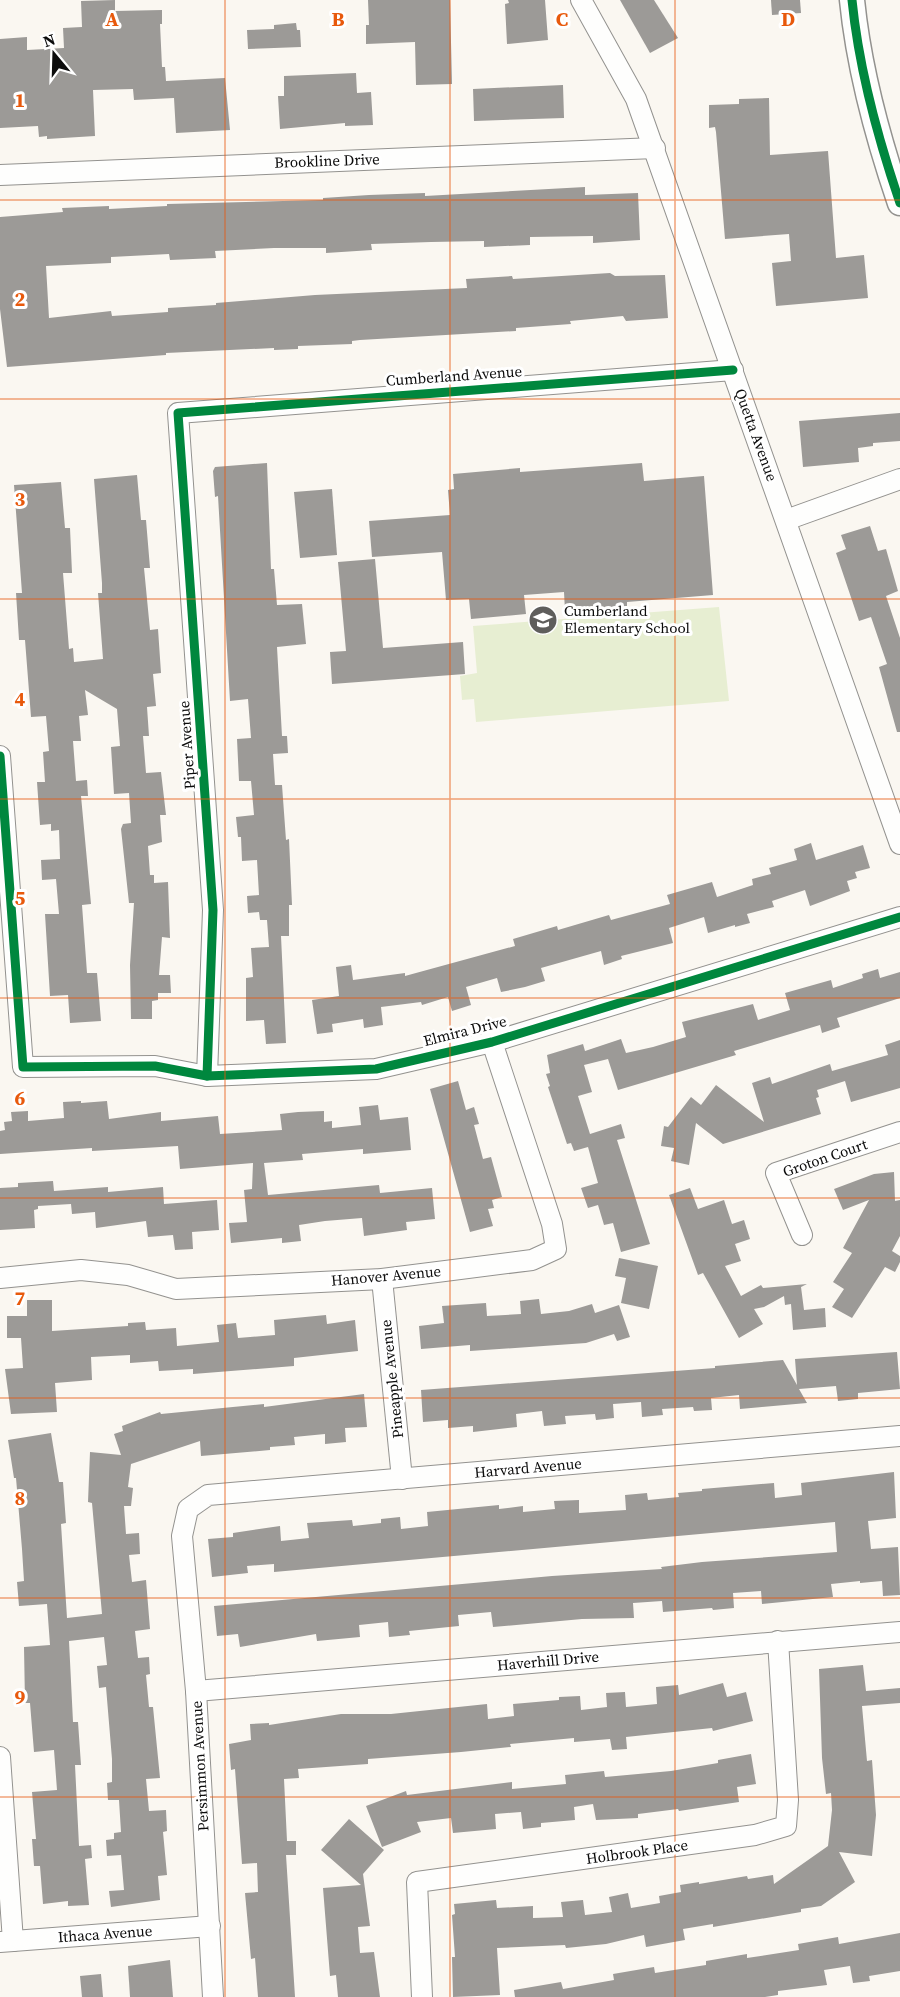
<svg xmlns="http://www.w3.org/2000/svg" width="900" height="1997" viewBox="0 0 900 1997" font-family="'Source Serif 4',serif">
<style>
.green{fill:#e7eed2}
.building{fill:#9c9a97}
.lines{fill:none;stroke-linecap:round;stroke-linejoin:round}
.minor-casing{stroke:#93928f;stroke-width:22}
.tertiary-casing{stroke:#93928f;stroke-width:27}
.minor{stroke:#fefefd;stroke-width:20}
.tertiary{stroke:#fefefd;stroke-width:24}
.cycleway-casing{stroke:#fff;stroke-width:13}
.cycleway{stroke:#00873e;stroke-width:9}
.grid{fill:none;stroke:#e8590c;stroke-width:1.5;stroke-opacity:0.55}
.labels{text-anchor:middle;stroke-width:6;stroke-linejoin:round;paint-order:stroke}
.street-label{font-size:15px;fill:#0c0c0c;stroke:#fff}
.poi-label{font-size:15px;fill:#0c0c0c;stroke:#fff;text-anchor:start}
.grid-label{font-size:20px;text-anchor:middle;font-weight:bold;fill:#e8590c;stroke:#fff;stroke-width:6;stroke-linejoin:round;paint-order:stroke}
</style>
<rect width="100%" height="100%" fill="#faf7f1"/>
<!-- green -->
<path class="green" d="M719,607L729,701L476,722L474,699L462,700L460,676L477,673L473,626Z"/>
<!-- building -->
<g class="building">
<path d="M115,0V11L162,10V24H160L162,67H165L166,81L225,78L230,130L176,133L174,98L134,100L133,89L93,90L95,136L47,139V136L39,137L38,126L0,128V39L27,37V50L64,48L63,28L82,27L81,1Z"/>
<path d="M368,0H450L452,84L416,85L415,42L366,44V25H369Z"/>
<path d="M508,0H545L548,40L507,44L505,4L509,3Z"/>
<path d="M620,0H654L678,38L650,53Z"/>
<path d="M771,0H800L801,13L772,15Z"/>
<path d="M296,23L297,30H300L301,47L248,49L247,30L274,29V25Z"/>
<path d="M356,73L357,93L371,92L373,125L345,126V123L280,129L278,96H284V76Z"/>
<path d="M563,85L564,118L474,121L473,89Z"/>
<path d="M769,98L770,155L828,151L836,258L864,255L868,298L776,306L772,263L791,261L789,234L725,239L716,132L715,127L709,128V105L739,104V99Z"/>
<path d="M585,187V195L638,193L640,240L593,243V236L530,237V245L484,247V241L431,242L371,244L372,250L326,253V248H274L215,251L216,258L170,260L169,254L111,257V263L46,266L49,318L111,311L112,316L168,312V308L216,305V303L315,295L467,288L466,279L512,276L513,279L610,273L615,276L665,275L668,318L626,321L623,316L570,321L571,324L516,328V331L360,340L352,341V344L298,346V349L274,350V348L166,353V355L7,367L0,309V217L63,212L62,208L109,206V209L167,206V204L323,200V198L369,195L425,193V196Z"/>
<path d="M900,413V441L873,443V446L858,448L859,462L803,467L799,421Z"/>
<path d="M267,463L271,569H274L277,605L302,604L306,644L277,647L282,736H287L288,753L273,754L275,785H282L286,840L289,839L292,905H289V936H281L286,1043L266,1044L264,1020L246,1021V978L253,977L251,948L269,947L267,920H260L259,912L248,913L247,896L259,895L257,860L242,861L241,837H238L236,817L254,815L251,781H239L237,739L251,738L248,699L230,701L218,496L215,497L213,471L215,467Z"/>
<path d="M642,463L644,481L704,476L713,595L627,602V606L565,611L564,592L524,595L526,614L471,619L469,599L446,600L442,552L372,557L369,521L450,515L448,490L454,489L453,474L520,468V472Z"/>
<path d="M137,475L141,520H146L150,568H144L150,630L158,629L161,673L153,674L156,706L147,707L149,736H143L146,773L161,772L166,815H160L162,842L148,846L150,875H154V883L168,882L170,938L162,937L159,975H170L171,993H158V1000L152,1001V1019H131L130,965L134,903H129L121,829L123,824L131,823L129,793L114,794L111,747L120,746L117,709L85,690L88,715L79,716L81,741H73L76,781L87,780L88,796H81L91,904L82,905L87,973H97L101,1021L70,1023L68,995L50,996L45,914H59L56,879L42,880L41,860L60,859L59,830L51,831V824L40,825L37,782H45L43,752L49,751L46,716L31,717L25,640H19L16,593H22L14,485L61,482L65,528H70L72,573H63L69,649L73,648L74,662L103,659L98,593H102V583L94,479Z"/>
<path d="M332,489L337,555L300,558L294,492Z"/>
<path d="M870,526L878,551L886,549L898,591L886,596L900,638V732H897L879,667L887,664L871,617L859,621L836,553L846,549L841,535Z"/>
<path d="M375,559L383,648L463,642L465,674L332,684L330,652L346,651L338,562Z"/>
<path d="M811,843L816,860L863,845L870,868L855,872L857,878L847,881L850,891L810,906L805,890L772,901L774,907L747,914L750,923L735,927V925L708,933L704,917L669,928L673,943L621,956L622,959L604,965L601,951L541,968L545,981L525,987L501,992L497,978L466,987L471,1005L452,1011L448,997L422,1005L421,1002L381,1007L383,1025L364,1028L363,1019L332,1024L333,1032L317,1034L312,1000L339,996L336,967L351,965L353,980L405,973V976L515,946L513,939L557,926L558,930L609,915L611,920L670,904L667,895L712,882L717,897L753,885L752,879L771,874L769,868L797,860L794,849Z"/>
<path d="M878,969L880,978L900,972V998L837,1018L840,1027L822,1033L820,1025L734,1051L736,1055L618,1090L608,1059L584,1065L592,1092L578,1096L590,1134L621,1124L625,1138L617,1140L650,1244L621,1252L613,1223L604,1225L598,1205L588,1208L581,1188L598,1183L588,1147L574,1151L571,1143L567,1144L548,1087L550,1086L546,1074L550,1073L547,1055L583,1044L585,1051L621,1039L626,1053L653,1047L686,1037L682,1022L753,1004L758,1020L790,1010L785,993L831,980L833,988L863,978L862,974Z"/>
<path d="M900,1040V1088L851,1102L845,1081L817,1090L819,1097L816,1098L821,1114L723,1144L696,1123L689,1165L671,1161L674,1148L661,1146L664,1126L668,1127L691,1097L701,1105L716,1085L764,1122L752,1083L770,1077L772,1084L830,1064L832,1071L888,1055L885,1045Z"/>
<path d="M458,1081L466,1110L474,1107L479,1124L474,1125L483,1159L491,1157L502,1197L492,1200L494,1208L488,1209L493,1226L470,1232L430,1089Z"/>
<path d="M81,1101V1103L107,1101L109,1119L161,1112V1121L218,1116L220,1134L282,1130L280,1114L298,1112L324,1111V1122L332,1121V1128L361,1125L359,1107L378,1105L380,1120L408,1117L411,1150L363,1154V1149L302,1154L303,1160L264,1163L268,1195L379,1185L380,1193L432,1188L435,1219L406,1222L407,1230L364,1236L362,1218L325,1221L299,1225L301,1241L282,1243V1238L231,1243L229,1223L247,1222L244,1190L252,1189L253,1163L180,1169L178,1146L92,1151V1148L0,1154V1131L5,1130L4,1122L12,1121L11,1112L28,1111V1121L64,1118L63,1102Z"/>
<path d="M894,1172L895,1201L900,1200V1236L892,1251L900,1256V1262L895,1272L885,1267L852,1318L832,1307L844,1289L833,1282L852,1253L843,1248L869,1200L843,1210L834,1189L874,1174Z"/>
<path d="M53,1181L54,1191L108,1187V1192L163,1187L164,1204L217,1200L219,1230L192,1232L193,1249L175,1250L173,1235L148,1237L146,1221L96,1228L95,1212L72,1214L71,1204L38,1206V1209L34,1210L35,1228L0,1230V1188L18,1187V1183Z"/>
<path d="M690,1188L698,1209L724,1200L732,1224L744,1220L750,1239L735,1244L741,1261L725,1266L741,1296L761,1285L763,1288L807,1284L801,1287L804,1310L825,1308L826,1327L793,1330L791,1304L785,1305L784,1296L764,1307L754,1309L763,1324L739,1338L703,1273L698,1275L669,1195Z"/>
<path d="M619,1258L658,1266L649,1309L621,1303L626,1278L615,1276Z"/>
<path d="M539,1299L541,1314L569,1311L592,1304L595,1313L619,1305L630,1337L617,1341L614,1334L586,1343L470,1351V1345L421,1349L419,1326L444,1323L442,1306L486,1303L487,1316L521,1314L520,1301Z"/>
<path d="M27,1300H52V1331L128,1326V1323L145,1322L146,1330L176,1328L177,1346L219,1342L217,1325L236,1323L238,1338L275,1335L274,1320L326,1315L327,1324L355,1320L358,1351L294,1358V1366L193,1374V1369L159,1371L158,1361L130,1363V1355L91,1357L92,1380L55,1383L57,1412L11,1414L5,1369L23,1368L21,1338H7V1316H27Z"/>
<path d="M897,1352L900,1389L858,1393V1399L838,1401L836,1386L799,1389L807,1403L762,1407L740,1409L739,1395L711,1398L712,1410L694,1411L693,1407L662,1409L663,1415L642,1417L641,1402L613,1404L614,1418L596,1420L595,1414L565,1416L566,1424L544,1426L542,1411L516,1414L517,1427L473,1432V1426L448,1428V1420L423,1422L421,1390L715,1368V1366L783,1360L797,1385L795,1359Z"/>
<path d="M364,1394L367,1427L345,1428L346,1442L325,1444V1434L294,1437L295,1445L270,1447V1450L201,1456L200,1441L131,1464L128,1487L133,1488L131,1506H124L126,1534L139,1533L140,1554L129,1555L132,1582L146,1580L150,1629L135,1631L138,1658L149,1657L150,1674L146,1675L149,1707H153L160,1778L146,1779L149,1811L166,1810L167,1831L163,1832L167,1875L158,1876L160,1900L111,1907L109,1891L124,1890L121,1855L107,1856L106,1840L114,1839V1833L121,1832L119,1800H108L107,1783L112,1782V1759L106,1687L99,1688L97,1666L107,1665L104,1637L69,1641L73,1722H78L81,1765H75L79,1846L91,1845L92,1858L85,1859L89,1905L68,1906V1901L43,1904L40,1866H34L32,1839H36L32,1792L57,1790L54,1750L34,1752L30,1703H25L24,1647L50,1645L47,1604L19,1606L17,1582L24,1581L22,1549L16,1478H14L8,1440L51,1433L59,1482H63L66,1523L61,1524L67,1618L102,1614L92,1503L88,1502L90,1452L121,1455L114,1434L123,1431L122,1426L160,1412L161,1414L264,1404V1407Z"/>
<path d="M894,1472L896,1518L868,1521L871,1549L898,1547L900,1595L883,1596L882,1581L860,1583V1581L831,1584L833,1597L762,1604L761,1591L733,1593L734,1608L713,1610L712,1608L663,1612L662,1601L633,1603L634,1618L582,1619L493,1627L491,1612L458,1615L459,1626L409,1631L410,1635L389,1637L388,1622L359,1625L360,1637L317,1641L316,1634L240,1647L238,1634L217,1636L214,1606L552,1576L662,1569L661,1567L702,1562L837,1552L835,1522L274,1572V1564L247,1566L248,1573L212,1577L208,1539L233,1537V1533L280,1526L281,1541L309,1538L307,1523L352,1520L353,1526L381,1523V1519L400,1517L401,1529L428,1526L427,1512L499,1505V1509L523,1506V1512L555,1509L554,1501L579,1500V1513L626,1510L625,1495L647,1493L648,1500L679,1497L678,1493L702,1491V1489L774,1483L775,1498L802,1495L801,1483Z"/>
<path d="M863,1665L866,1691L900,1688V1703L862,1706L867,1761L872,1760L876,1815L872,1856L839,1852L855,1882L821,1906L801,1909V1912L713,1927V1924L683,1929L685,1940L646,1947L644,1935L606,1944L566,1948L565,1945L497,1948L500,1995L453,1997L452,1957H455L452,1915L455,1914L454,1904L496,1900L497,1908L533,1906V1918L563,1917L561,1902L583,1900L585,1915L612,1912L609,1897L628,1893L631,1908L660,1903L659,1896L681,1892L680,1885L699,1882V1884L747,1876L748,1879L773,1875L774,1884L828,1846L832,1810L831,1793L826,1794L822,1758L819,1669Z"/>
<path d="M723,1683L727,1697L746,1692L753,1721L713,1731L712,1728L626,1737L627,1749L612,1750L610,1739L574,1742V1738L510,1744L511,1747L461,1752L368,1759V1764L298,1769L299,1778L284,1779L287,1841H296V1855H286L295,1997H258L255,1958L251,1959L245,1893L258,1892L257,1863L242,1864L235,1769L231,1770L229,1744L251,1740L250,1724L269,1723V1725L341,1714H391L487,1704L488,1719L514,1716L513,1704L559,1700V1697L580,1696L581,1710L607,1707L606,1693L625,1692L626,1707L657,1704L656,1687L678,1685L679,1695Z"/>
<path d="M751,1754L756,1784L737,1787L739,1802L679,1811L678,1809L638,1814V1818L596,1820L593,1804L574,1807L575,1820L541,1823V1827L523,1829L521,1812L495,1814L496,1829L453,1833L451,1818L417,1822L421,1832L382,1847L366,1806L406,1791L407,1795L512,1782V1789L566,1784L565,1775L604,1771L605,1777L671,1771L718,1763V1760Z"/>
<path d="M349,1819L384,1850L363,1874L370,1926L358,1927L360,1953L374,1952L380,1997H338L336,1975L330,1976L323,1888L361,1885L321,1850Z"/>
<path d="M900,1933V1971L869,1976L870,1981L853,1983L850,1966L824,1970L827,1985L778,1991V1995L765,1997H515L514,1990L561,1982L563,1989L614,1980L613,1974L654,1967L655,1973L706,1965V1961L747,1954V1958L799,1950L798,1944L838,1937L839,1944Z"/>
<path d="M170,1960L173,1997H130L128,1966Z"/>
<path d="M101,1974L103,1997H82L80,1976Z"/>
</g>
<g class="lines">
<!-- minor casing -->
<g class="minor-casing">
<g id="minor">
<path d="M581,0L636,99L900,844"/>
<path d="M0,175L655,148"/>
<path d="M786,520L900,479"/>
<path d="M0,756L23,1067L155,1066L207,1076L376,1069L492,1042L900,917"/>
<path d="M207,1076L213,910L178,413L733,370"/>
<path d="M802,1235L776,1173L900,1132"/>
<path d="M0,1278L81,1270L128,1275L176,1289L382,1279L532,1260L556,1249L552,1224L492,1042"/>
<path d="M382,1279L402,1479"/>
<path d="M196,1691L900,1632"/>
<path d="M0,1757L13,1941"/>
<path d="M0,1942L210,1926"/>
<path d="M213,1997L196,1691L182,1536L188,1509L208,1495L900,1436"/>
<path d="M422,1997L417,1882L755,1835L786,1826L788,1800L778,1641"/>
</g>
</g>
<!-- tertiary casing -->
<g class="tertiary-casing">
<path id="tertiary" d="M852,0C859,70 877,136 900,203"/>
</g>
<!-- minor -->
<use href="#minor" class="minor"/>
<!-- tertiary -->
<use href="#tertiary" class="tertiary"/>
<!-- cycleway casing -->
<g class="cycleway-casing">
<g id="cycleway">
<path d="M852,0C859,70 877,136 900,203"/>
<path d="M0,756L23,1067L155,1066L207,1076L376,1069L492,1042L900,917"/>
<path d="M207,1076L213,910L178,413L733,370"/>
</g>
</g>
<!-- cycleway -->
<use href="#cycleway" class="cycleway"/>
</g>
<!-- grid -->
<path class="grid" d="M225,0V1997M450,0V1997M675,0V1997M0,200H900M0,399H900M0,599H900M0,799H900M0,998H900M0,1198H900M0,1398H900M0,1598H900M0,1797H900"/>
<!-- icons -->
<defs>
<g id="school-disc" transform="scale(1.5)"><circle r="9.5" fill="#5f5e5c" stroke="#fff"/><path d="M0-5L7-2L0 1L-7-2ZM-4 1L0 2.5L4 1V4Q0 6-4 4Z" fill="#fff"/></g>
</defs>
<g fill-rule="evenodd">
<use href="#school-disc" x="543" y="620"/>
</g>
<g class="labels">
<!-- street labels -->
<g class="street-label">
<text transform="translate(327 161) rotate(-2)" y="5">Brookline Drive</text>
<text transform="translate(454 376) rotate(-4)" y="5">Cumberland Avenue</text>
<text transform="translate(756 435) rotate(70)" y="5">Quetta Avenue</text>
<text transform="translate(187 745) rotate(-94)" y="5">Piper Avenue</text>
<text transform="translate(465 1031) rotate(-14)" y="5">Elmira Drive</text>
<text transform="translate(825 1158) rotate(-19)" y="5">Groton Court</text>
<text transform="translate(386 1276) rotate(-5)" y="5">Hanover Avenue</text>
<text transform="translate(392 1379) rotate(-96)" y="5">Pineapple Avenue</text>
<text transform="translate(528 1468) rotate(-5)" y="5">Harvard Avenue</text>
<text transform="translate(548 1661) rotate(-5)" y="5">Haverhill Drive</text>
<text transform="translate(200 1766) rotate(-93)" y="5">Persimmon Avenue</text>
<text transform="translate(637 1852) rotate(-8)" y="5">Holbrook Place</text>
<text transform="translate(105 1934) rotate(-4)" y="5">Ithaca Avenue</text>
</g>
<!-- poi labels -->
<g class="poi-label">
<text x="564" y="616">Cumberland<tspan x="564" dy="17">Elementary School</tspan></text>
</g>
</g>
<g class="grid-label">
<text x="112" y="26">A</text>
<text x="338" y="26">B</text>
<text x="562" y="26">C</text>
<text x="788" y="26">D</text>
<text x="20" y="107">1</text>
<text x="20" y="306">2</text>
<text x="20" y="506">3</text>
<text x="20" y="706">4</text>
<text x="20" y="905">5</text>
<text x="20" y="1105">6</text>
<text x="20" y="1305">7</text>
<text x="20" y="1505">8</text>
<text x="20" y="1704">9</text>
</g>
<!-- north arrow -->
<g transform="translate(54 54) rotate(341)" stroke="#ffffff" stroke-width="4.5" paint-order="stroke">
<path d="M0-4.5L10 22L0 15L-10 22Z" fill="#0c0c0c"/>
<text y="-9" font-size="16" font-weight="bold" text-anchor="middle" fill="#0c0c0c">N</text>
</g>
</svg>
